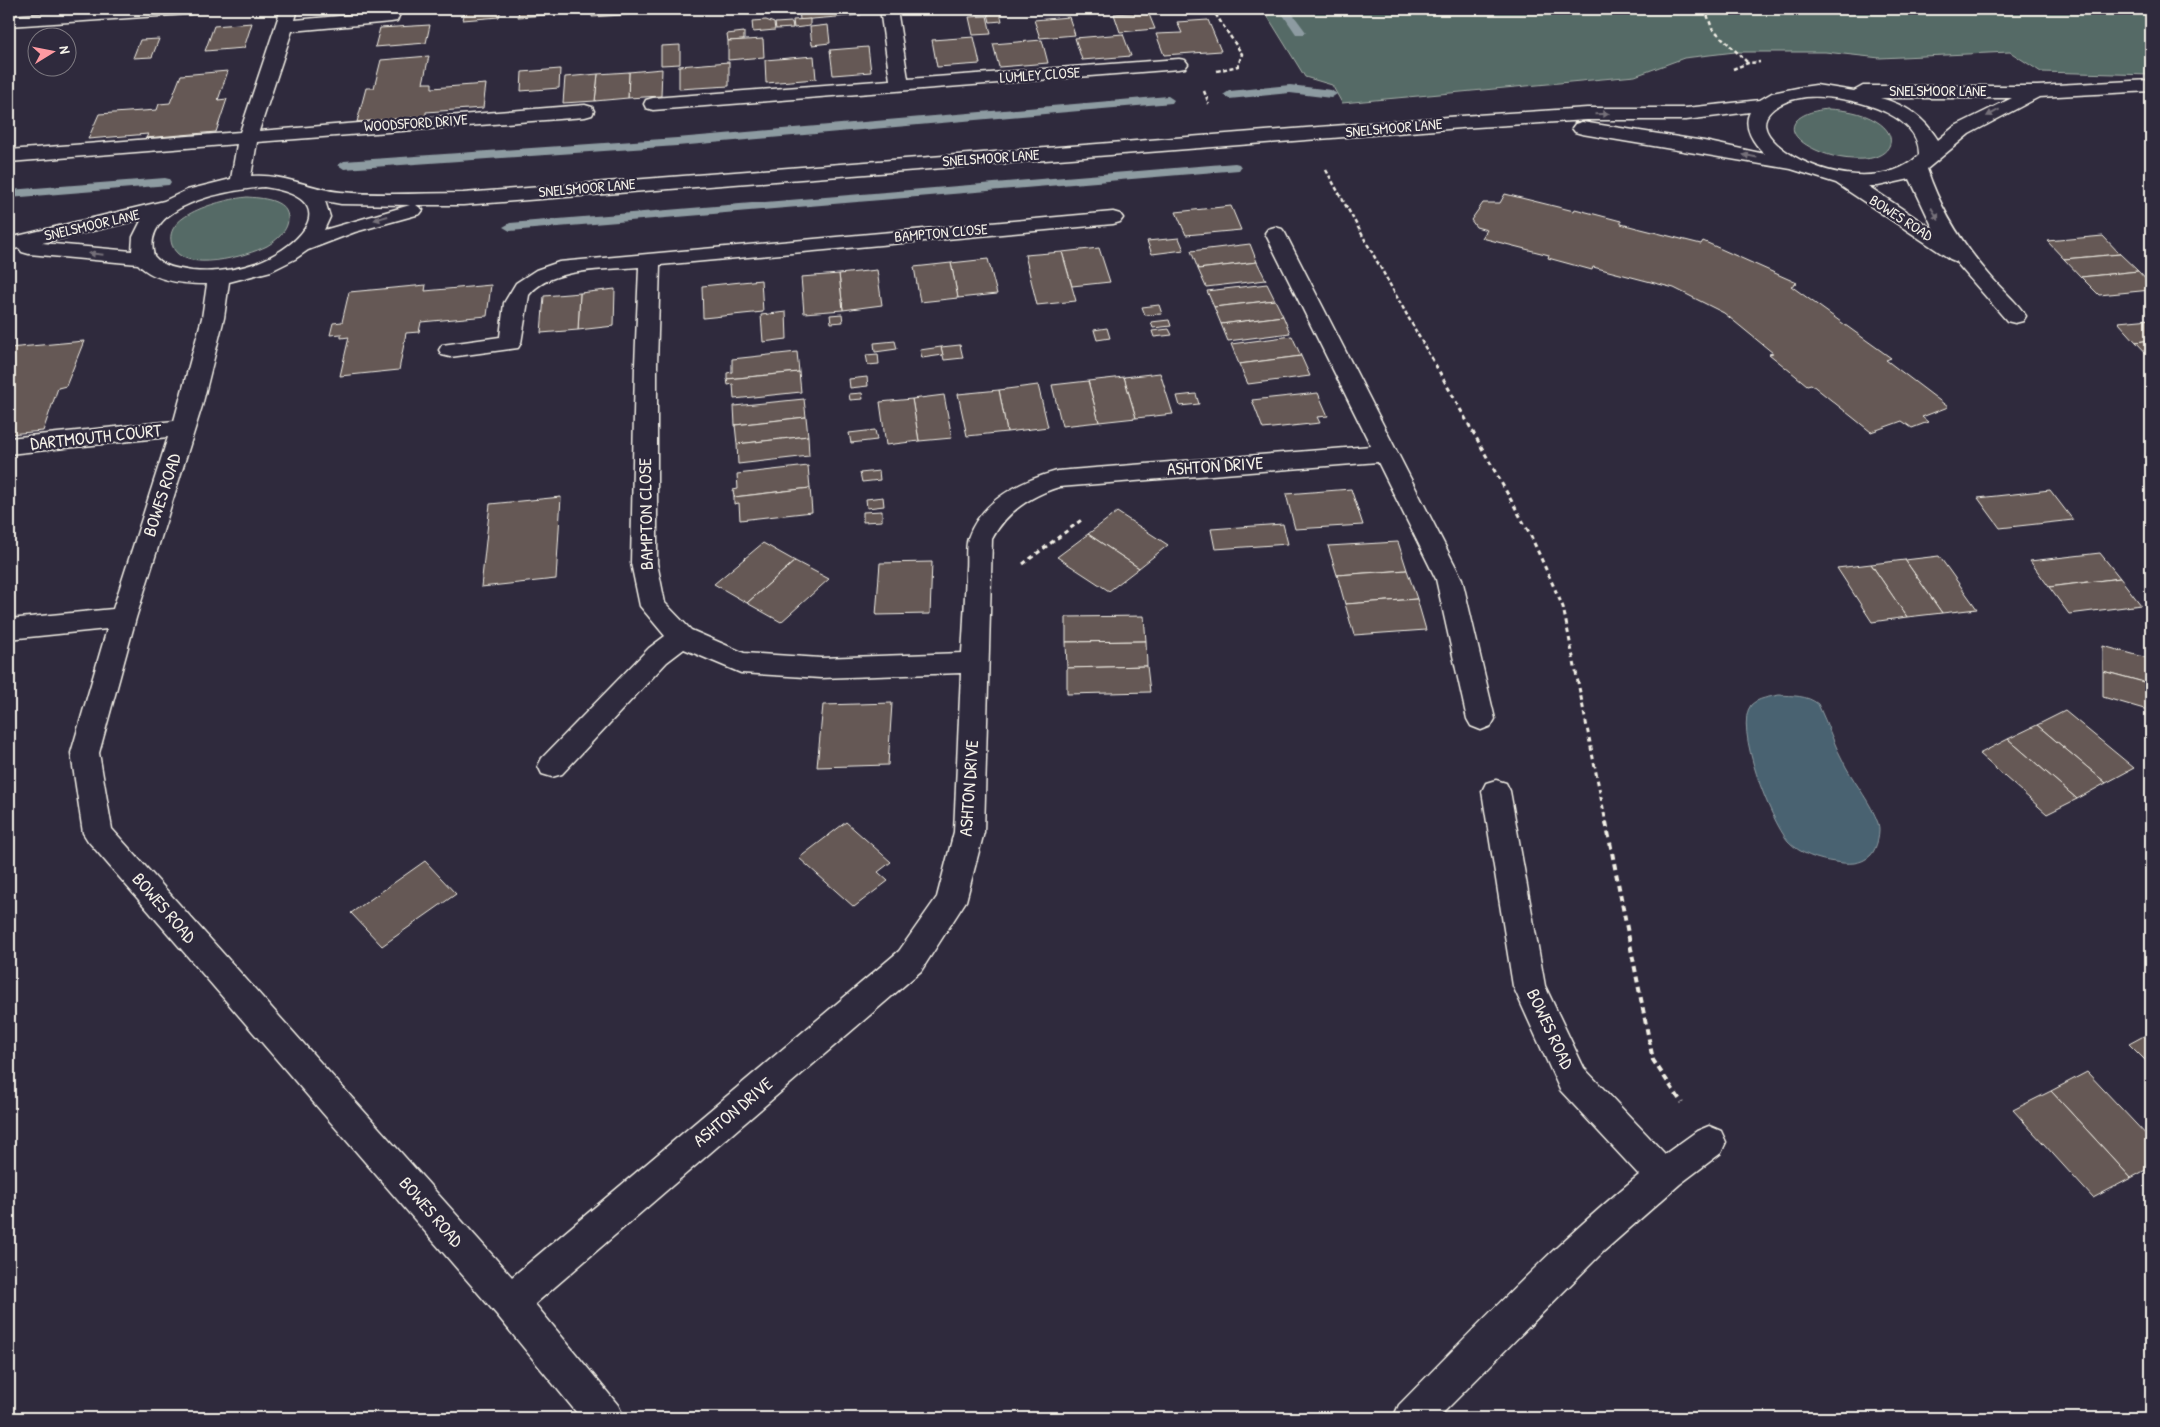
<svg xmlns="http://www.w3.org/2000/svg" width="2160" height="1427" viewBox="0 0 2160 1427" font-family="'Patrick Hand',sans-serif">
<style>
.green{fill:#546a66;stroke:#a4aea7}
.water{fill:#496271;stroke:#8d9ba1}
.lines{fill:none;stroke-linecap:round;stroke-linejoin:round}
.stream{fill:#8d9ba1;fill-rule:evenodd}
.building{fill:#655854;stroke:#f4f1e8}
.minor-casing{stroke:#f4f1e8;stroke-width:3}
.path-far2{stroke:#f4f1e8;stroke-width:2.5;stroke-dasharray:4 2.5;stroke-linecap:butt}
.path-far1{stroke:#f4f1e8;stroke-width:3;stroke-dasharray:4.5 4;stroke-linecap:butt}
.path{stroke:#f4f1e8;stroke-width:4;stroke-dasharray:6 4.5;stroke-linecap:butt}
.minor{fill:#2f2a3d;fill-rule:evenodd}
.oneway{fill:#747079}
.labels{text-anchor:middle;stroke-width:4.5;stroke-linejoin:round;paint-order:stroke}
.far-street-label{font-size:15px;fill:#f4f1e8;stroke:#2f2a3d}
.street-label{font-size:18px;fill:#f4f1e8;stroke:#2f2a3d}
</style>
<rect width="100%" height="100%" fill="#2f2a3d"/>
<filter id="ink" filterUnits="userSpaceOnUse"><feTurbulence type="fractalNoise" baseFrequency=".02" numOctaves="2"/><feDisplacementMap in="SourceGraphic" scale="10" xChannelSelector="R" yChannelSelector="G"/><feConvolveMatrix kernelMatrix="1 2 1 2 8 2 1 2 1" color-interpolation-filters="sRGB"/></filter>
<g filter="url(#ink)">
<!-- green -->
<g class="green">
<path d="M1263,9H2151V75L2041,72L2010,52L1880,58L1825,52H1735L1684,58L1635,76L1342,103L1332,85L1305,77Z"/>
<path d="M1828,109C1845,110 1861,112 1876,121C1901,136 1891,157 1865,159C1848,160 1831,157 1816,150C1777,132 1793,112 1828,109Z"/>
<path d="M247,197C261,198 286,199 288,217C289,230 277,240 267,246C247,256 182,275 172,245C161,213 227,199 247,197Z"/>
</g>
<!-- water -->
<path class="water" d="M1779,695C1793,696 1807,695 1818,704C1828,725 1835,747 1846,767C1856,785 1871,803 1878,823C1881,832 1877,848 1871,855C1861,865 1848,864 1835,862C1818,860 1800,854 1788,841C1771,821 1733,727 1751,705C1758,698 1770,697 1779,695Z"/>
<g class="lines">
<!-- stream -->
<g class="stream">
<path d="M1279,9H1289L1306,32L1304,34H1296Z"/>
<path d="M1290,85L1331,90L1337,94L1331,98L1290,93L1229,99L1223,95L1229,91Z"/>
<path d="M1168,96L1174,100L1172,103L677,146L344,169L338,165L344,161L677,138Z"/>
<path d="M1235,163L1239,164L1241,167L1239,170L510,231L503,227L510,223Z"/>
<path d="M165,178L169,179L171,182L169,185L9,198V190Z"/>
</g>
</g>
<!-- building -->
<g class="building">
<path d="M465,9H501L499,17L463,20Z"/>
<path d="M519,9H547L546,15L518,17Z"/>
<path d="M547,9H574V12L546,15Z"/>
<path d="M593,9H637V14L592,17Z"/>
<path d="M642,9H692V10L642,13Z"/>
<path d="M799,9H860L861,15L800,20Z"/>
<path d="M970,9H988L989,13L972,15Z"/>
<path d="M1116,9H1143V10L1117,12Z"/>
<path d="M1148,12L1155,29L1120,32L1114,14Z"/>
<path d="M1000,13L1002,21L990,22L988,14Z"/>
<path d="M987,16L991,34L973,35L969,17Z"/>
<path d="M1069,17L1075,35L1040,38L1034,20Z"/>
<path d="M810,19V26L794,28L793,20Z"/>
<path d="M766,20L774,23L775,30L753,32L752,21Z"/>
<path d="M1208,20L1221,51L1164,55L1156,34L1182,33L1177,22Z"/>
<path d="M792,22L793,28L776,29L775,23Z"/>
<path d="M252,23L244,48L205,51L214,26Z"/>
<path d="M430,25L426,43L375,47L380,28Z"/>
<path d="M828,25L830,43L812,45L810,27Z"/>
<path d="M744,32V40L728,41L727,34Z"/>
<path d="M1123,34L1131,56L1082,60L1075,38Z"/>
<path d="M974,37L980,64L937,67L932,40Z"/>
<path d="M159,39L152,57L133,58L140,40Z"/>
<path d="M763,39L764,57L728,60V41Z"/>
<path d="M1042,40L1048,63L999,67L993,44Z"/>
<path d="M680,45V64L661,65V46Z"/>
<path d="M868,47L871,72L833,75L830,50Z"/>
<path d="M429,56L423,83H432V88L486,84L483,108L426,112V117L357,122L366,88H374L381,60Z"/>
<path d="M814,56L816,79L766,83L765,60Z"/>
<path d="M729,62V86L679,89V66Z"/>
<path d="M560,69L559,88L521,91L522,72Z"/>
<path d="M662,69L661,96L628,98L629,72Z"/>
<path d="M228,71L218,100L227,99L216,132L146,138L148,134L88,139L99,114L157,110L159,104L170,103L181,75Z"/>
<path d="M629,72L628,98L595,101L598,74Z"/>
<path d="M598,74L595,101L563,103L565,77Z"/>
<path d="M1505,194L1574,211L1575,209L1621,221V224L1701,244L1703,241L1797,283L1791,286L1891,358L1886,360L1948,407L1922,417L1928,422L1912,428L1902,421L1871,432L1811,384L1807,385L1769,354L1773,353L1724,313L1674,288L1593,267L1592,270L1548,258L1549,255L1482,238L1487,230L1476,227L1471,220L1483,203H1500Z"/>
<path d="M1231,206L1241,230L1186,235L1176,212Z"/>
<path d="M2103,236L2120,254L2064,259L2047,241Z"/>
<path d="M1179,238L1184,250L1152,254L1147,241Z"/>
<path d="M1250,244L1257,262L1198,269L1191,251Z"/>
<path d="M1099,248L1110,282L1072,286L1062,252Z"/>
<path d="M1062,252L1076,301L1037,305L1025,255Z"/>
<path d="M2120,254L2138,271L2081,277L2064,259Z"/>
<path d="M988,259L997,294L958,298L951,263Z"/>
<path d="M1257,262L1266,280L1206,287L1198,269Z"/>
<path d="M951,263L958,298L920,302L914,267Z"/>
<path d="M877,270L882,305L843,310L839,274Z"/>
<path d="M2138,271L2151,285V290L2099,295L2081,277Z"/>
<path d="M839,274L843,310L804,313L801,277Z"/>
<path d="M761,280L763,312L703,318L702,286Z"/>
<path d="M1267,284L1275,300L1214,307L1207,291Z"/>
<path d="M426,285L425,291L491,285L487,316L421,322L419,332L406,333L399,370L340,376L349,337L341,338V334L330,335L333,323L342,322L349,292Z"/>
<path d="M615,289L614,326L578,330L580,293Z"/>
<path d="M580,293L578,330L541,333L544,296Z"/>
<path d="M1275,300L1283,316L1221,324L1214,307Z"/>
<path d="M1159,305L1162,314L1145,315L1142,307Z"/>
<path d="M786,312L787,339L763,342L761,315Z"/>
<path d="M842,314L843,322L831,323L830,315Z"/>
<path d="M1283,316L1290,333L1228,341L1221,324Z"/>
<path d="M2151,319V340L2136,342L2118,322Z"/>
<path d="M1169,320L1171,326L1153,328L1151,322Z"/>
<path d="M1107,328L1110,338L1097,340L1094,330Z"/>
<path d="M1169,329L1172,335L1154,337L1152,331Z"/>
<path d="M1292,336L1301,356L1239,364L1231,344Z"/>
<path d="M2151,340V358L2136,342Z"/>
<path d="M84,341L66,386L58,388L43,431L9,434V348Z"/>
<path d="M895,341L897,349L875,352L874,343Z"/>
<path d="M960,345L963,358L944,360L941,347Z"/>
<path d="M941,347L943,355L922,358L920,350Z"/>
<path d="M797,352L799,372L727,379V373L732,372V359Z"/>
<path d="M878,354L879,364L868,365L866,355Z"/>
<path d="M1301,356L1310,376L1248,384L1239,364Z"/>
<path d="M799,372L801,392L734,399L733,384L728,385L727,379Z"/>
<path d="M1160,373L1173,414L1136,418L1124,377Z"/>
<path d="M867,377L868,386L850,388L849,379Z"/>
<path d="M1124,377L1136,418L1099,422L1088,381Z"/>
<path d="M1088,381L1099,422L1062,426L1052,385Z"/>
<path d="M1038,385L1048,427L1007,432L999,390Z"/>
<path d="M999,390L1007,432L967,436L958,394Z"/>
<path d="M862,393L863,399L850,400L849,394Z"/>
<path d="M1318,393L1328,416L1317,417L1320,423L1263,429L1252,400Z"/>
<path d="M1196,394L1199,404L1180,406L1177,396Z"/>
<path d="M944,395L952,438L919,441L912,399Z"/>
<path d="M804,399L806,417L735,425L734,406Z"/>
<path d="M912,399L919,441L886,445L880,402Z"/>
<path d="M806,417L808,436L737,444L735,425Z"/>
<path d="M875,430L877,440L851,443L849,433Z"/>
<path d="M808,436L809,456L738,464L737,444Z"/>
<path d="M808,466L810,488L734,497L733,490L738,489L737,474Z"/>
<path d="M879,471L880,480L862,482L860,473Z"/>
<path d="M810,488L812,512L740,520L739,503L734,504V497Z"/>
<path d="M1351,489L1363,525L1295,529L1286,494Z"/>
<path d="M2050,490L2073,520L2000,528L1978,498Z"/>
<path d="M561,497L556,579L481,587L490,504Z"/>
<path d="M883,497L884,506L867,508L866,499Z"/>
<path d="M882,511V521L863,522V512Z"/>
<path d="M1117,512L1168,545L1139,568L1088,534Z"/>
<path d="M1283,524L1288,544L1215,549L1211,529Z"/>
<path d="M1088,534L1139,568L1109,591L1057,557Z"/>
<path d="M1398,542L1407,570L1337,575L1328,546Z"/>
<path d="M763,543L795,561L747,603L714,584Z"/>
<path d="M2100,553L2120,578L2049,587L2030,561Z"/>
<path d="M1939,556L1977,609L1942,613L1905,560Z"/>
<path d="M1905,560L1942,613L1907,617L1871,564Z"/>
<path d="M795,561L829,579L781,622L747,603Z"/>
<path d="M932,562L930,614L876,615L880,563Z"/>
<path d="M1871,564L1907,617L1872,622L1837,568Z"/>
<path d="M1407,570L1417,599L1345,604L1337,575Z"/>
<path d="M2120,578L2141,605L2069,614L2049,587Z"/>
<path d="M1417,599L1426,630L1354,635L1345,604Z"/>
<path d="M1144,616L1146,641L1066,642V617Z"/>
<path d="M1146,641L1147,666L1067,668L1066,642Z"/>
<path d="M2103,646L2151,659V684L2103,671Z"/>
<path d="M1147,666L1150,692L1067,694V668Z"/>
<path d="M2103,671L2151,684V711L2103,697Z"/>
<path d="M892,703L888,765L817,767L823,705Z"/>
<path d="M2065,711L2134,768L2106,783L2037,725Z"/>
<path d="M2037,725L2106,783L2077,799L2008,739Z"/>
<path d="M2008,739L2077,799L2047,814L1979,754Z"/>
<path d="M846,822L891,862L878,872L888,881L854,907L799,858Z"/>
<path d="M425,861L456,894L382,946L351,913Z"/>
<path d="M2151,1032V1066L2129,1044Z"/>
<path d="M2087,1072L2151,1140V1167L2131,1178L2051,1091Z"/>
<path d="M2051,1091L2131,1178L2093,1198L2013,1110Z"/>
</g>
<g class="lines">
<!-- minor casing -->
<g class="minor-casing">
<g id="minor">
<path d="M114,9H198L195,13L189,14L9,26V16Z"/>
<path d="M281,9H298L295,20L383,12L385,9H402L397,21L391,22L292,31L259,131L585,105L592,107L594,111L592,115L585,117L257,142L251,176C283,173 310,189 341,192C381,196 423,193 463,193L1461,116L1587,108H1686L1760,100L1772,93L1802,87L1816,85L1854,91L1863,86H2037L2151,80V91L2039,97L1969,134L1927,169C1941,211 1963,245 1992,278C2003,291 2017,302 2026,316L2023,321L2015,323L2007,321L1955,261L1950,259L1836,183L1791,169L1582,134L1575,132L1572,128L1575,124L1582,122L1704,141L1765,154C1754,144 1742,127 1750,112L1686,120H1587L1461,128L463,205H416L423,210L420,214L355,232L308,250L295,259L271,271L229,282L224,318L202,406L136,618L99,753L112,829L512,1277L899,951L937,897L954,832L961,673L821,678L741,673L684,649L667,662L562,774L552,777L542,774L538,766L542,758L649,648L665,636L640,606L631,563L635,365L639,267C607,270 550,267 529,295L521,343L518,348L450,357L442,355L439,350L442,345L500,337L504,303L516,283L536,270L559,262L1113,212L1120,214L1123,218L1120,222L1113,224L660,265L657,365V563L665,603L691,630L744,653L821,658L962,653C964,625 965,597 966,569C967,559 965,547 968,538C982,499 1021,481 1057,471L1371,446L1265,233L1268,229L1275,227L1282,229L1285,233L1462,579L1495,719L1491,726L1481,730L1471,726L1467,719L1436,579L1378,462L1059,487C1030,496 1006,512 992,539L984,832L966,901L921,971L535,1304L618,1405L624,1418H581L497,1315L88,841L83,833L71,753L107,629L9,639V619L113,609L168,437L9,454V438L174,421L202,318L207,284C185,284 154,282 138,264L29,254L22,252L19,248L9,250V238L164,201L187,190L231,179L237,144L9,162V150L240,132ZM1806,97C1841,94 1921,110 1919,155C1884,190 1812,175 1777,144C1747,117 1780,100 1806,97ZM1880,98H2012L1955,126L1938,140C1924,117 1906,105 1880,98ZM1910,179L1934,230L1868,186H1878ZM264,187C342,198 306,244 256,263C236,270 213,273 192,271C178,269 163,267 154,256C140,204 229,190 264,187ZM325,201L341,204L410,205L324,230L330,217ZM142,219L133,237L132,251L42,243Z"/>
<path d="M880,9H897L908,79L1179,59L1185,60L1188,64L1185,68L1179,69L653,110L646,108L644,104L646,100L653,98L890,80Z"/>
<path d="M1496,780L1506,783L1510,791L1545,986L1584,1068L1665,1154L1697,1131L1709,1126L1721,1131L1726,1142L1721,1153L1680,1184L1604,1251L1438,1418H1393L1399,1405C1477,1326 1553,1245 1639,1175L1560,1090L1513,986L1482,791L1486,783Z"/>
</g>
</g>
<!-- path-far2 -->
<g class="path-far2">
<path d="M1212,9L1242,54L1238,66L1217,71"/>
<path d="M1705,9L1712,28L1748,63"/>
<path d="M1733,69L1748,63L1760,62"/>
<path d="M1204,91L1209,104"/>
<path d="M1326,170L1431,358"/>
</g>
<!-- path-far1 -->
<g class="path-far1">
<path d="M1431,357L1530,534L1563,607L1606,823"/>
<path d="M1023,564L1084,518"/>
</g>
<!-- path -->
<path class="path" d="M1606,822L1653,1060L1682,1103"/>
<!-- minor -->
<use href="#minor" class="minor"/>
</g>
<!-- one-way arrows -->
<defs><path id="oneway-solid" d="M-6-.8H1V-3.2L6.5 0L1 3.2V.8H-6Z" transform="scale(1.25)"/></defs>
<g class="oneway">
<use href="#oneway-solid" transform="translate(1993 113) rotate(152)"/>
<use href="#oneway-solid" transform="translate(1602 114) rotate(-1)"/>
<use href="#oneway-solid" transform="translate(1750 156) rotate(-169)"/>
<use href="#oneway-solid" transform="translate(1935 214) rotate(59)"/>
<use href="#oneway-solid" transform="translate(381 218) rotate(164)"/>
<use href="#oneway-solid" transform="translate(96 254) rotate(-174)"/>
</g>
</g>
<g class="labels">
<!-- far-street labels -->
<g class="far-street-label">
<text transform="translate(1040 75) rotate(-4)" y="5">LUMLEY CLOSE</text>
<text x="1938" y="96">SNELSMOOR LANE</text>
<text transform="translate(416 123) rotate(-4)" y="5">WOODSFORD DRIVE</text>
<text transform="translate(1394 128) rotate(-5)" y="5">SNELSMOOR LANE</text>
<text transform="translate(991 158) rotate(-4)" y="5">SNELSMOOR LANE</text>
<text transform="translate(587 188) rotate(-5)" y="5">SNELSMOOR LANE</text>
<text transform="translate(1901 218) rotate(33)" y="5">BOWES ROAD</text>
<text transform="translate(92 225) rotate(-13)" y="5">SNELSMOOR LANE</text>
<text transform="translate(941 233) rotate(-5)" y="5">BAMPTON CLOSE</text>
</g>
<!-- street labels -->
<g class="street-label">
<text transform="translate(96 437) rotate(-6)" y="6">DARTMOUTH COURT</text>
<text transform="translate(1215 466) rotate(-4)" y="6">ASHTON DRIVE</text>
<text transform="translate(162 495) rotate(-72)" y="6">BOWES ROAD</text>
<text transform="translate(646 514) rotate(-91)" y="6">BAMPTON CLOSE</text>
<text transform="translate(969 788) rotate(-86)" y="6">ASHTON DRIVE</text>
<text transform="translate(164 908) rotate(49)" y="6">BOWES ROAD</text>
<text transform="translate(1550 1029) rotate(65)" y="6">BOWES ROAD</text>
<text transform="translate(733 1112) rotate(-40)" y="6">ASHTON DRIVE</text>
<text transform="translate(431 1212) rotate(49)" y="6">BOWES ROAD</text>
</g>
</g>
<!-- margin -->
<rect width="2160" height="1427" fill="none" stroke="#2f2a3d" stroke-width="30"/>
<rect x="15" y="15" width="2130" height="1397" fill="none" stroke="#f4f1e8" stroke-width="2" filter="url(#ink)"/>
<!-- north arrow -->
<g transform="translate(52 52) rotate(80)"><circle r="24" fill="#2f2a3d" stroke="#7e7a81"/>
<path d="M0-4L9 19L0 12L-9 19Z" fill="#ff9aa2"/>
<text y="-8" font-size="14" font-weight="bold" text-anchor="middle" fill="#f4f1e8">N</text>
</g>
</svg>
